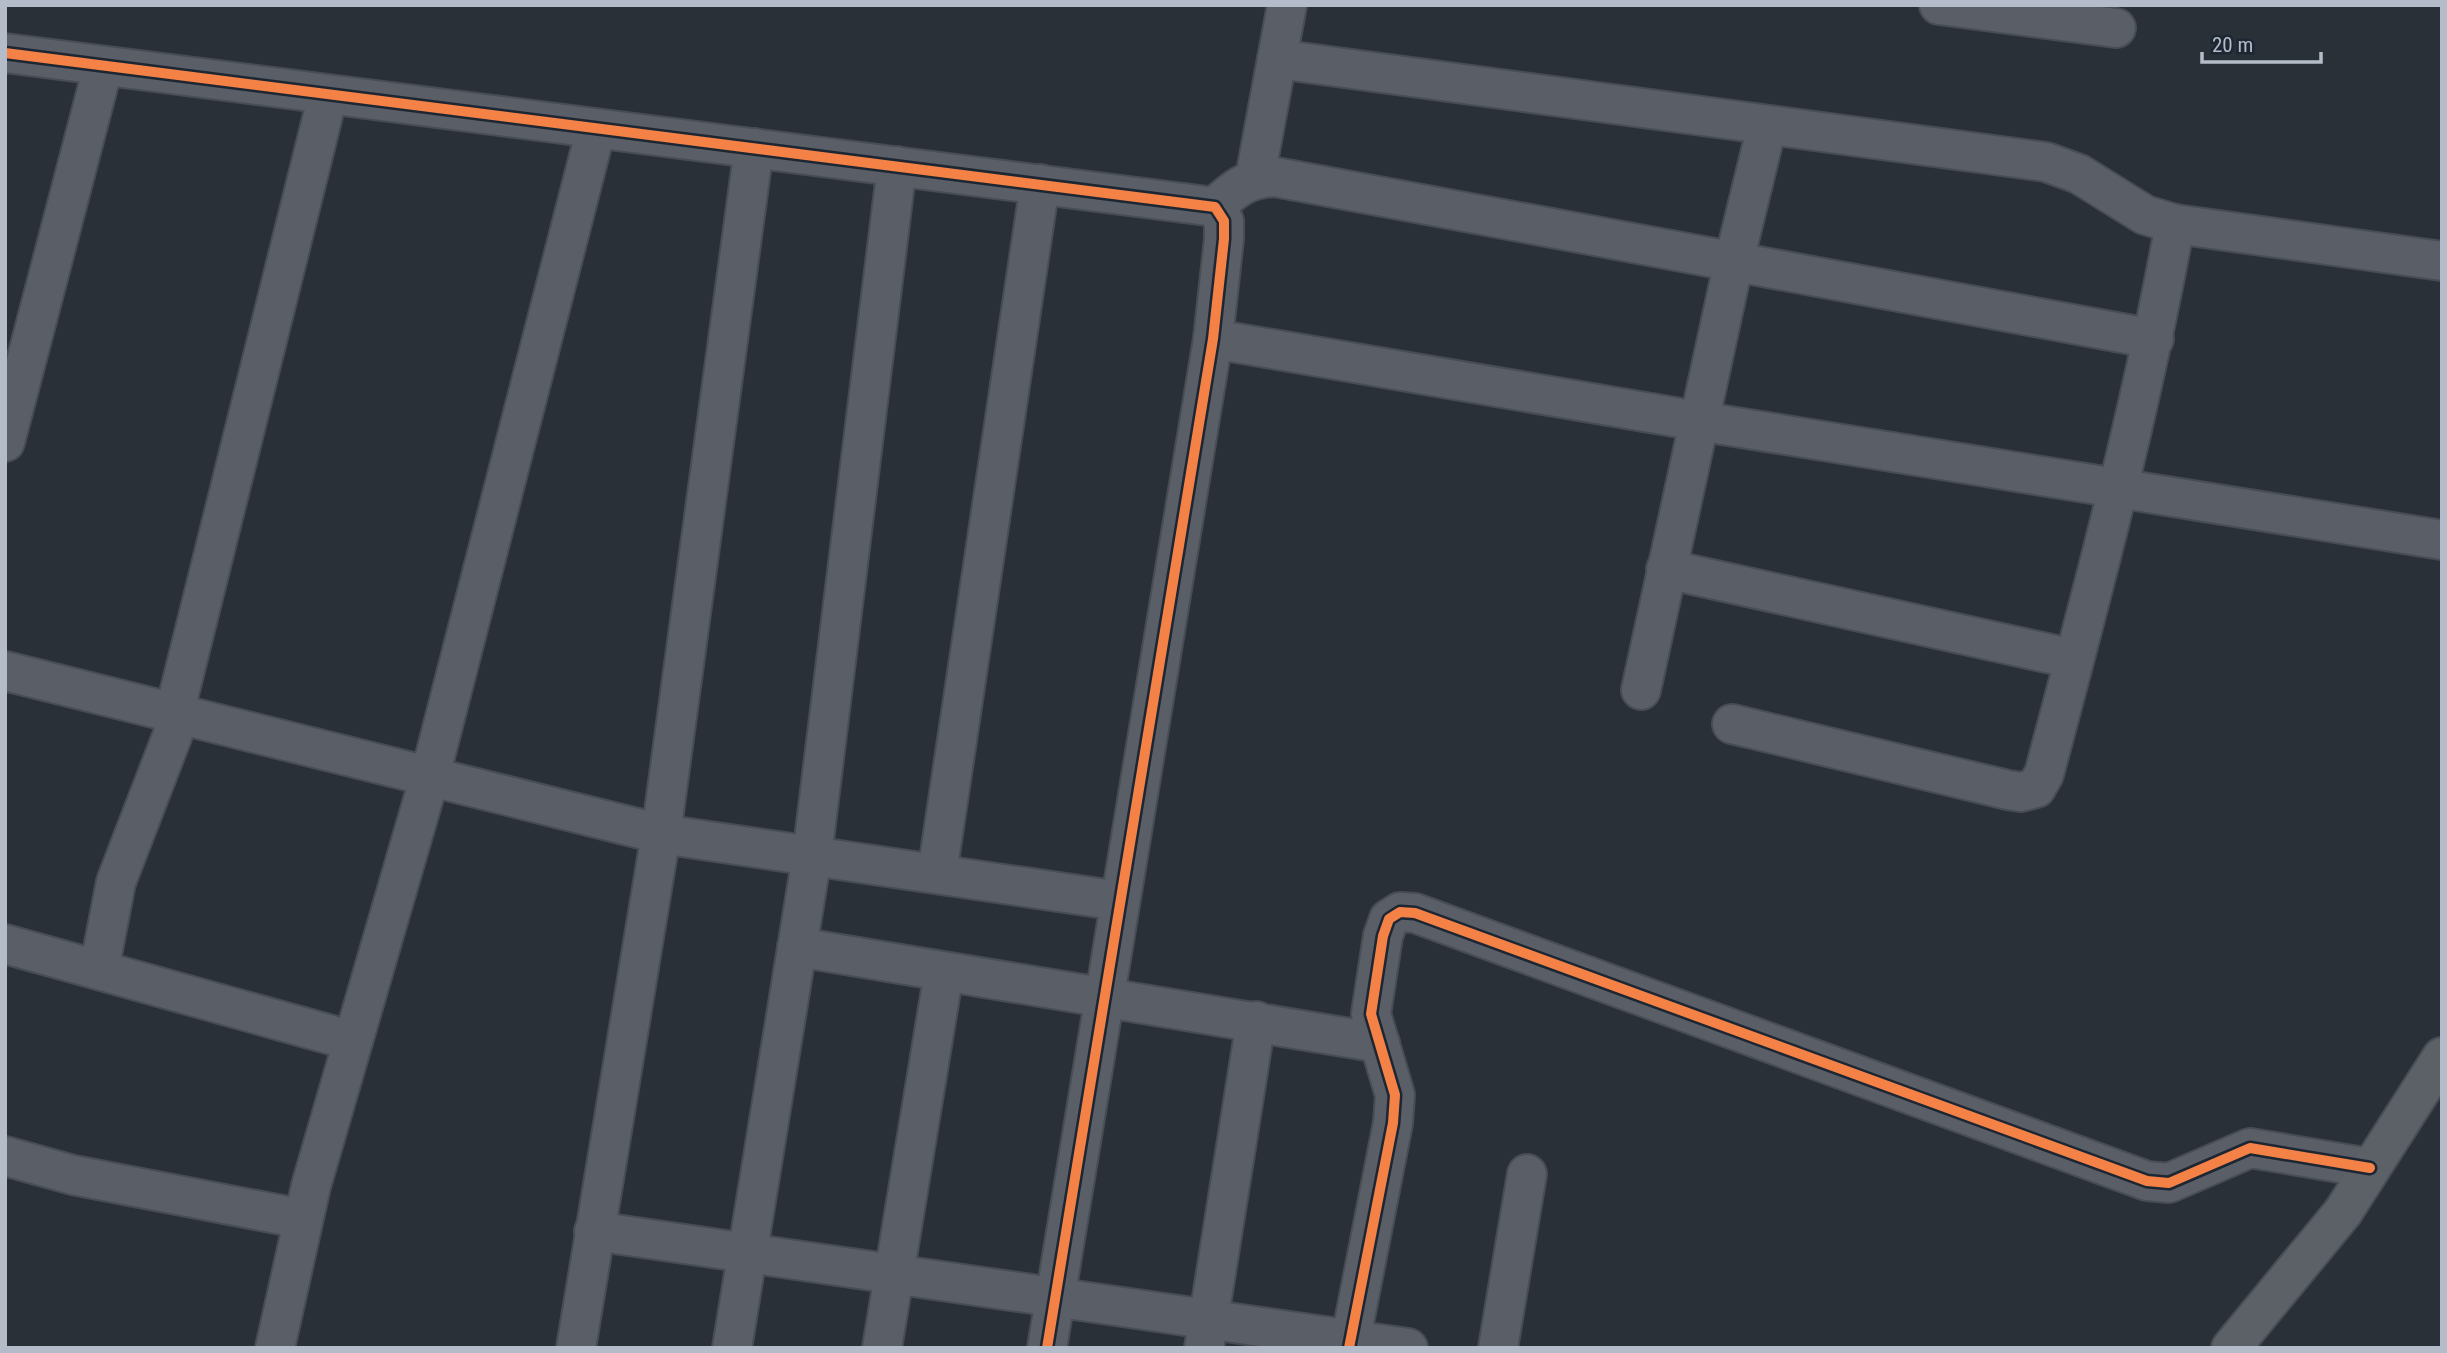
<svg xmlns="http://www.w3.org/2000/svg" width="2447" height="1353" viewBox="0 0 2447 1353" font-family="'Roboto Condensed',sans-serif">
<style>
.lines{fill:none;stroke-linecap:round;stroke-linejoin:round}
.minor-casing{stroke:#484c53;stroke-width:42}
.primary-casing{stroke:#484c55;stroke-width:42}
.minor{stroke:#5a5e66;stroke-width:38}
.primary{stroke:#5c6168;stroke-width:38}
.cycleway-casing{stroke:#1d2633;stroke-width:15}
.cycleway{stroke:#f48246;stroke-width:10}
</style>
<rect width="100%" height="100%" fill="#2a3038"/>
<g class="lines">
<!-- minor casing -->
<g class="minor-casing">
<g id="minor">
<path d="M1939,5L2116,28"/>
<path d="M5,53L1215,207L1224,221V239L1213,339L1047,1348"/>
<path d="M1277,59L2046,162L2079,174L2145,215L2175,224L2442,261"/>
<path d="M1255,178L1287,5"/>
<path d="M1215,207C1234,189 1247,178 1275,177L2154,339"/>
<path d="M1213,339L1698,421L2442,540"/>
<path d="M5,442L103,67"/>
<path d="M1666,569L2074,659"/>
<path d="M5,671L661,834L1120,901"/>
<path d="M1641,690L1734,261L1767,126"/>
<path d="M1732,724L2008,790L2021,792L2036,788L2044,774C2093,591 2141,410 2175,224"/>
<path d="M937,874L1040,184"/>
<path d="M5,944L353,1041"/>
<path d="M797,947L1380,1043"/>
<path d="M99,970L116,882L173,734L174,714L328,95"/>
<path d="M5,1156L73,1175L303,1219"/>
<path d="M594,1231L1408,1348"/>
<path d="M275,1348L311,1186L430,776L596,129"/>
<path d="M576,1348L661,834L754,148"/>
<path d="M732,1348L812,856L897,166"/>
<path d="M882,1348L944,972"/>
<path d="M1204,1348L1256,1021"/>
<path d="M1349,1348L1393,1123L1395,1095L1371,1014L1383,936L1389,919L1400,912L1415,913L2147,1181L2169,1183L2250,1148L2370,1168"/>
<path d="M1498,1348L1527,1174"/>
</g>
</g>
<!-- primary casing -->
<g class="primary-casing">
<path id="primary" d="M2231,1348L2343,1212L2442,1057"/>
</g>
<!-- minor -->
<use href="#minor" class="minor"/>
<!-- primary -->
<use href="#primary" class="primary"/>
<!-- cycleway casing -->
<g class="cycleway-casing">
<g id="cycleway">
<path d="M5,53L1215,207L1224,221V239L1213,339L1047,1348"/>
<path d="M1349,1348L1393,1123L1395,1095L1371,1014L1383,936L1389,919L1400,912L1415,913L2147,1181L2169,1183L2250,1148L2370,1168"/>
</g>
</g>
<!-- cycleway -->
<use href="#cycleway" class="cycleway"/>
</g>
<!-- border -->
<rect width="2447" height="1353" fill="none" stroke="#b4bcc9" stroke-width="14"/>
<!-- scale -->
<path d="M2202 52v10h119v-10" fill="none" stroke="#b4bcc9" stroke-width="3.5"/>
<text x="2212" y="52" font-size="21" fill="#b4bcc9" stroke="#1d2633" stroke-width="5" paint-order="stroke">20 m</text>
</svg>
